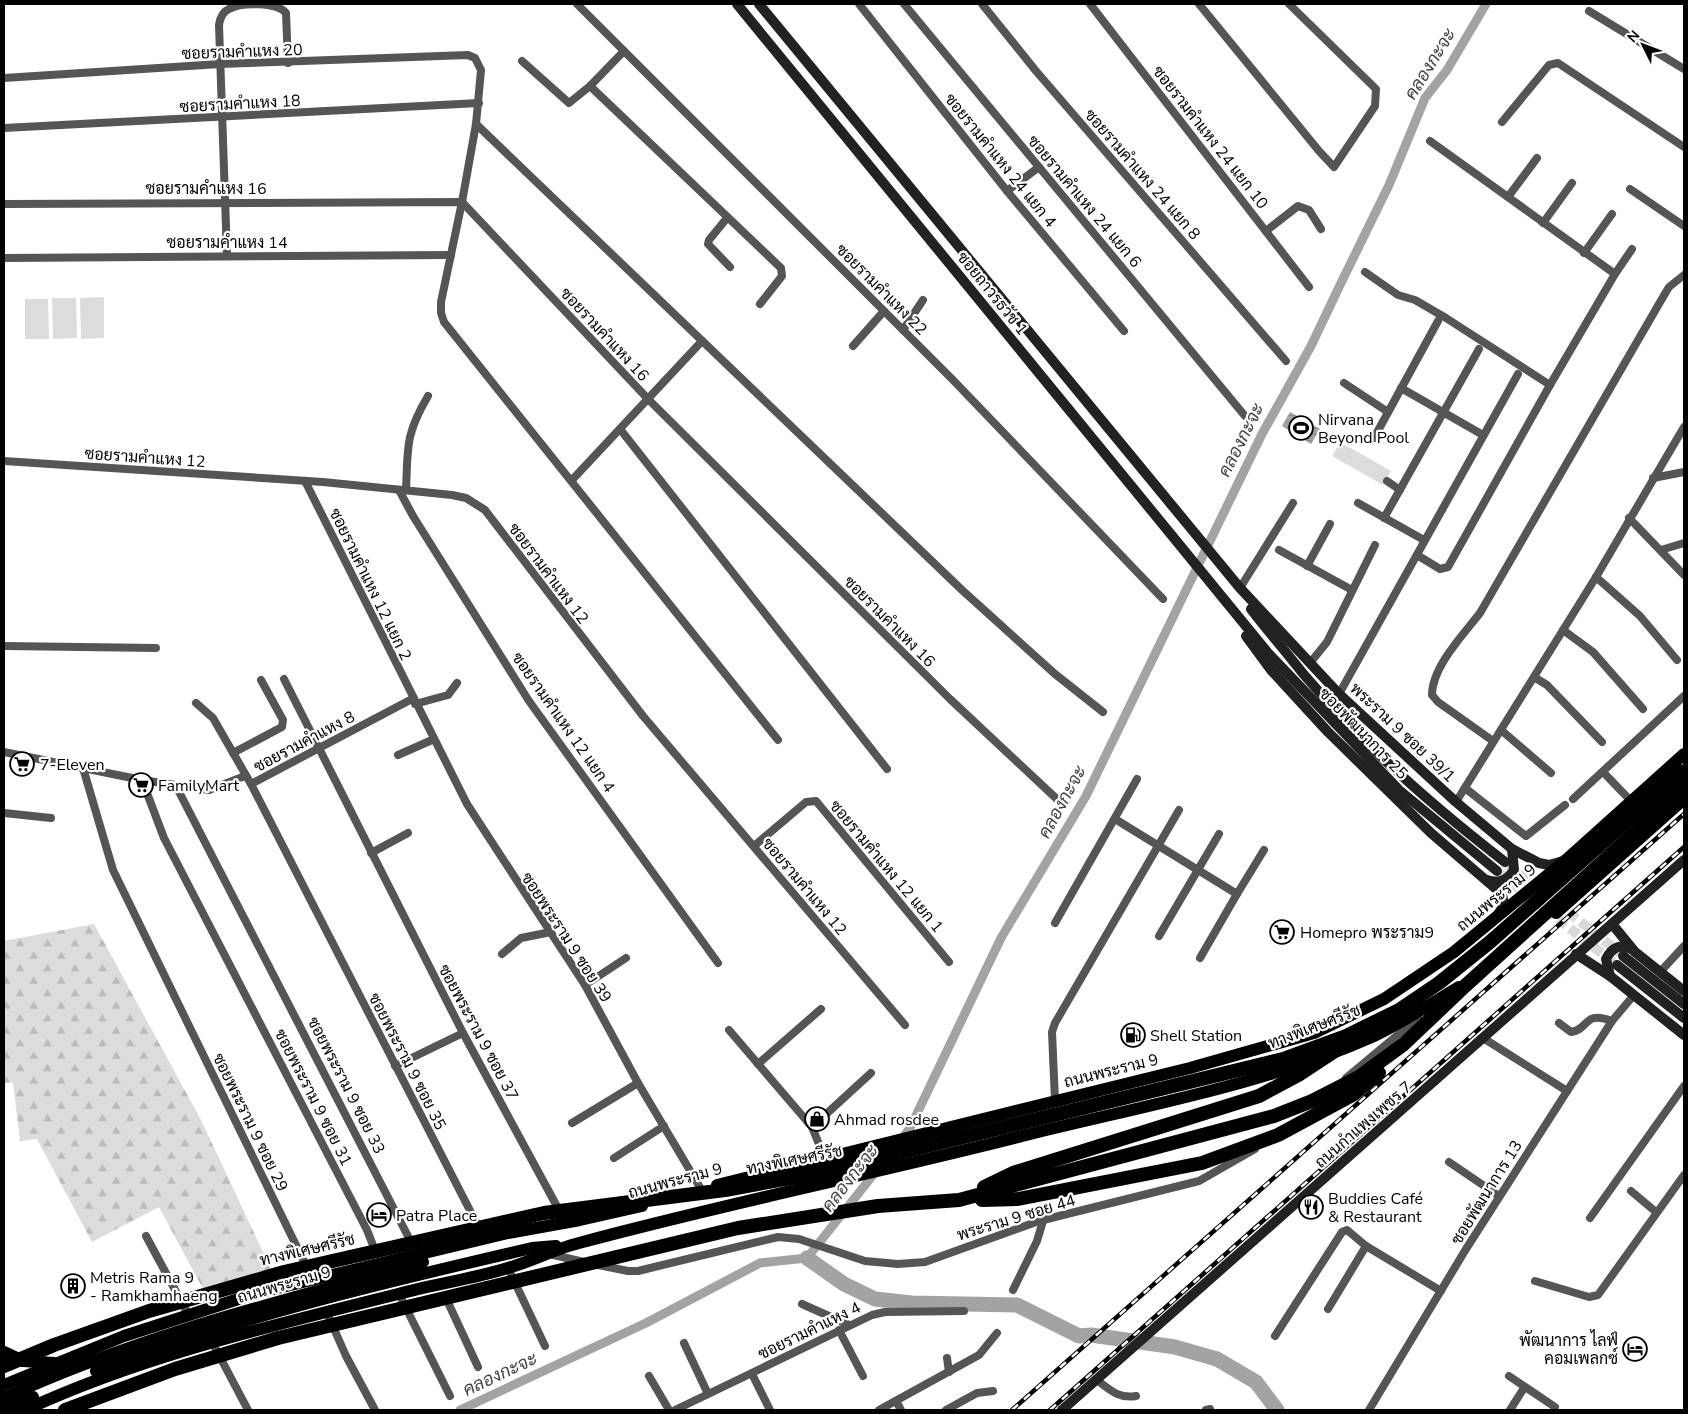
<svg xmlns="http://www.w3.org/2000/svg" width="1688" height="1414" viewBox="0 0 1688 1414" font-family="'Nunito Sans',Sarabun,sans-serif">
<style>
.green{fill:#dcdcdc}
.forest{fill:url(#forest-firs)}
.water{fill:url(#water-rules)}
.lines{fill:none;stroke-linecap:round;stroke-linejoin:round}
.canal{stroke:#a3a3a3;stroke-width:9}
.river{stroke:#a3a3a3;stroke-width:15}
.secondary-tunnel{stroke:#d9d9d9;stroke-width:10;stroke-dasharray:10 5;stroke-linecap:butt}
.street{stroke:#555;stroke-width:8}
.secondary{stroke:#222;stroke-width:10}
.primary{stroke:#000;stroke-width:12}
.highway{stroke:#000;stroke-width:14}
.rail-casing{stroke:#000;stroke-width:4.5}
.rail{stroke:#fff;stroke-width:2.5;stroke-dasharray:8;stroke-linecap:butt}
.labels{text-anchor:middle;stroke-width:4.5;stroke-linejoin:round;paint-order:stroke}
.street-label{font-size:16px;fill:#000;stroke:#fff}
.poi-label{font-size:16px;fill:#000;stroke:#fff;text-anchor:start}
.water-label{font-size:18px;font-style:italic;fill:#444;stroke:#fff}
</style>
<defs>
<pattern id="forest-firs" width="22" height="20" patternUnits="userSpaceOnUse" patternTransform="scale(1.25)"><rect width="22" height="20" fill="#dcdcdc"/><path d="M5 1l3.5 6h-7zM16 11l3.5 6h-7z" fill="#bbb"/></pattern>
<pattern id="water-rules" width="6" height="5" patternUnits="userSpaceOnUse" patternTransform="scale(1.25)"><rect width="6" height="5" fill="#a3a3a3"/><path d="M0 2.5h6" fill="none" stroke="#8b8b8b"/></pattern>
</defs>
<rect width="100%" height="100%" fill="#fff"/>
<!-- green -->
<g class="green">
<path d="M104,297V338L81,339L80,298Z"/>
<path d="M52,298H76L77,338L53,339Z"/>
<path d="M25,299H48L49,339H25Z"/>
<path d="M1340,442L1391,471L1383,485L1332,456Z"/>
</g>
<!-- forest -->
<path class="forest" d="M94,924L201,1120L277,1282L209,1300L159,1207L92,1242L37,1139L20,1141L13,1082L4,1083V941Z"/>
<!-- water -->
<path class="water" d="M1290,412L1320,429L1311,444L1282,426Z"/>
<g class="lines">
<!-- canal -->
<g class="canal">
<path d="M901,1140L910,1128L1001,938L1086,796L1262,434L1311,346L1341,283L1389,185L1425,98L1447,70L1486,4"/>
<path d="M460,1410L646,1323L760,1263L807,1258L877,1170"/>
</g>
<!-- river -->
<path class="river" d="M807,1258L844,1284L875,1299L912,1303L1017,1305L1079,1336L1091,1335L1175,1347L1217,1359L1256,1382L1277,1410"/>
<!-- secondary-tunnel -->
<g class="secondary-tunnel">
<path d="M1508,864L1539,889"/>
<path d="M1499,873L1617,965"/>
<path d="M1557,903L1620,953"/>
</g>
<!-- street -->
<g class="street">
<path d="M577,4L953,380L1163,599"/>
<path d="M859,4L1007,191L1124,331"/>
<path d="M904,4L1245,416"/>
<path d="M982,4L1036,71L1286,361"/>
<path d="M1090,4L1309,287"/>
<path d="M1199,4L1319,151L1334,167L1375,106L1376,89L1289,4"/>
<path d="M1589,11L1684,69"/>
<path d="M522,61L569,103L590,86L624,51"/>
<path d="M4,78L220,64L468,55L475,58L481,70L476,124L462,202L441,302V313L444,322L778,740"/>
<path d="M590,86L781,268L782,276L760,304"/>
<path d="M1502,122L1549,65L1558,63L1684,147"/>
<path d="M476,124L962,590L1055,674L1103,712"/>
<path d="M4,128L479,103"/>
<path d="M1430,141L1615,274"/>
<path d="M1630,189L1684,226"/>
<path d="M1007,191L1039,167"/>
<path d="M1508,197L1537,158"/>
<path d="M4,204L462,202L648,399L950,699L1060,802"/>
<path d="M727,218L709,240L708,244L730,267"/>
<path d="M1543,223L1572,183"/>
<path d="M1266,231L1298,206L1309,210L1321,229"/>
<path d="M1584,253L1612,214"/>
<path d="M227,256L219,25C220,18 222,12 229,9C241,2 277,2 286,13L288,63"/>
<path d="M4,258L451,255"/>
<path d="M1365,272L1398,295L1415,300L1446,318L1550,385"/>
<path d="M903,330L923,300"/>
<path d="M853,346L884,311"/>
<path d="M1344,383L1388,412"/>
<path d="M1401,388L1483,435"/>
<path d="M620,429L887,769"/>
<path d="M1374,438L1438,321"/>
<path d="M4,461L323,482L452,495L466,498L485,510L643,716L905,1025"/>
<path d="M1653,478L1684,472"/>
<path d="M572,480L702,341"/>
<path d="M305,481L467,804L585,985L638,1083L701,1189"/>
<path d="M1387,481L1400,490"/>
<path d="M399,490L413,516L529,701L718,963"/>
<path d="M406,490C408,447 405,435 428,396"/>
<path d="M1358,503L1424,540"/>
<path d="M1384,518L1479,349"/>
<path d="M1629,518L1684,575"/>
<path d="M1279,550L1352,590"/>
<path d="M1661,550L1684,543"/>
<path d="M1417,555L1440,569L1448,567L1550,385L1615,274L1632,249"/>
<path d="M1307,566L1330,524"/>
<path d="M1596,577L1640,616L1677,660"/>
<path d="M1240,588L1293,503"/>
<path d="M1563,630L1593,652L1643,709"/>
<path d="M4,646L156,648"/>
<path d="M1310,663L1327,642L1375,545"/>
<path d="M1534,677L1547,685L1602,742"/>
<path d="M284,679L463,1033L560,1212"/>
<path d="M1339,694L1518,374"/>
<path d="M196,703L213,718L251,784L480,1230"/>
<path d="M415,704L448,695L457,683"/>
<path d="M1501,730L1551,773"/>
<path d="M1493,741L1438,702L1432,695C1432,667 1463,635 1480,613L1663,297L1669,287L1684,275"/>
<path d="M4,752L142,780L209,790L245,776"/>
<path d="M233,753L282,727L283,720L261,680"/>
<path d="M398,755L432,740"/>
<path d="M83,768L113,870L313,1280"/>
<path d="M1603,772L1631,801"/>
<path d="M142,780L164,838L367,1230L376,1253"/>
<path d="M251,784L412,699"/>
<path d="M176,786L412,1244"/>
<path d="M1465,788L1526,836L1565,805"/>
<path d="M1573,799L1684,696"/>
<path d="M1456,802L1596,577L1684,427"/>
<path d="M4,813L51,818"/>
<path d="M1115,819L1237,894L1200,958"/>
<path d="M754,846L806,802L816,801L949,962"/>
<path d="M371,853L408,833"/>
<path d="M1237,894L1264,850"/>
<path d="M1055,923L1137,779"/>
<path d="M1159,936L1219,834"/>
<path d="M502,954L521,938L551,932"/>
<path d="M1661,971L1684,946"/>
<path d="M585,985L626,958"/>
<path d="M1559,1023L1571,1032C1589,1030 1583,1010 1612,1021"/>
<path d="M729,1030L812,1127L825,1159"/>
<path d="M1483,1038L1567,1091"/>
<path d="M758,1064L821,1009"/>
<path d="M395,1066L463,1033"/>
<path d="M1346,1078L1418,1018"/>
<path d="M1055,1101L1052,1032L1055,1023L1179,810"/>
<path d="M572,1123L638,1083"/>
<path d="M812,1127L871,1073"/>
<path d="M614,1158L664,1126"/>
<path d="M1449,1162L1499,1196"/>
<path d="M1631,1191L1656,1212"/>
<path d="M1590,1218L1684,1086"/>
<path d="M146,1236L188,1314"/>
<path d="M549,1254L584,1262"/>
<path d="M598,1265L628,1271H638L778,1237L799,1239L865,1261L898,1264L925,1262L1039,1221L1199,1181L1255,1149"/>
<path d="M508,1268L545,1346"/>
<path d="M1535,1281L1589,1297L1598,1295L1684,1175"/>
<path d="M1013,1290L1037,1241L1043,1221"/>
<path d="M399,1294L450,1396"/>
<path d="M445,1296L478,1367"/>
<path d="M802,1304L849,1325"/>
<path d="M1328,1309L1366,1246L1441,1291"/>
<path d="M327,1313L346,1356L375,1410"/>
<path d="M839,1330L863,1376"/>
<path d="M1275,1336L1342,1232L1347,1230L1366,1246"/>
<path d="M212,1342L248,1410"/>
<path d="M684,1343L708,1394"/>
<path d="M947,1358L949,1372"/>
<path d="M752,1374L770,1410"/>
<path d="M649,1376L669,1410"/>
<path d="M1509,1376L1555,1407"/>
<path d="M1097,1380C1110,1390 1119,1399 1136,1396"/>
<path d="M896,1401L901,1410"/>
<path d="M675,1410L872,1315L885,1312L964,1311"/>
<path d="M879,1410L979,1355L997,1333"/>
<path d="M946,1410L977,1393L993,1391"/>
<path d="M1206,1410L1210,1409"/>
<path d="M1369,1410L1466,1249L1612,1021L1634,995"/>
<path d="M1510,1410L1524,1388"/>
</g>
<!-- secondary -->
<g class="secondary">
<path d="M737,4L1268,653L1399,790L1497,871"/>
<path d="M759,4L1240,588L1339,694L1456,802L1512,849L1539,863L1549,865L1563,861"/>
<path d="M1251,609C1260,621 1270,633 1280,645C1346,730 1420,796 1505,862"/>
<path d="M1246,636L1271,670L1328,732L1431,833L1502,894L1504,905L1499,913"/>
<path d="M1487,880C1500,884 1507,880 1514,870L1512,849"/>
<path d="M1612,924L1635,952L1684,991"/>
<path d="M1576,954L1610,976L1684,1035"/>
<path d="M1623,956L1684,1004"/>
<path d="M1617,965L1684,1018"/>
<path d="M1610,976L1606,959C1612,947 1621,943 1633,950"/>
<path d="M1062,1410L1684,860"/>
</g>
<!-- primary -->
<g class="primary">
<path d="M1556,913L1684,799"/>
<path d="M717,1185L1190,1068L1314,1033L1384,999L1454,952L1566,860L1684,754"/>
<path d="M4,1352L23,1361L54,1363"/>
<path d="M96,1371C237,1317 385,1282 532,1248L556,1246"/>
<path d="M4,1385L124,1336L257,1293L508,1233L580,1220L642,1206"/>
<path d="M4,1398C138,1336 281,1301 423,1262"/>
<path d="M5,1410L33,1397"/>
<path d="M25,1410C144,1355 271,1326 398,1294C435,1284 472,1279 508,1268C532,1261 555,1249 579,1243C727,1203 878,1173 1026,1135C1142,1106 1264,1085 1374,1036C1403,1022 1431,1004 1459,987"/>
</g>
<!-- highway -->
<g class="highway">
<path d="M984,1187L1013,1173L1259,1096L1300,1074L1335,1051"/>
<path d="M982,1200L1018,1199L1202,1163L1278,1135L1354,1094L1379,1073"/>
<path d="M4,1366L54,1345L149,1311L284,1272L544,1213L725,1190L812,1174L1283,1059L1346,1036L1399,1010L1439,983L1490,942L1684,771"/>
<path d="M65,1410L175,1369L278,1338L738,1228L878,1206L959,1200L1274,1116L1312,1101L1359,1077L1404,1044L1465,986L1684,788"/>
</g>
<!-- rail casing -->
<g class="rail-casing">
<g id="rail">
<path d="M1012,1410L1684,814"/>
<path d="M1050,1410L1684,847"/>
</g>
</g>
<!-- rail -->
<use href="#rail" class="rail"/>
</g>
<!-- icons -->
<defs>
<g id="stadium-ring" transform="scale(1.25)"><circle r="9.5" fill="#fff" stroke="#000" stroke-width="1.5"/><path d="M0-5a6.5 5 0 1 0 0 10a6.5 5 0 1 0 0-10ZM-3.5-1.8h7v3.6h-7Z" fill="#000"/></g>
<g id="supermarket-ring" transform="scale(1.25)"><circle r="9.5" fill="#fff" stroke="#000" stroke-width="1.5"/><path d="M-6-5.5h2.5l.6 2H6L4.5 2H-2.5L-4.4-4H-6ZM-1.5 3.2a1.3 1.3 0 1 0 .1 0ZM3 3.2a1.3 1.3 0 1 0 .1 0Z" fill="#000"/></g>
<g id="fuel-ring" transform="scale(1.25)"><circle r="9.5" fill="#fff" stroke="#000" stroke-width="1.5"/><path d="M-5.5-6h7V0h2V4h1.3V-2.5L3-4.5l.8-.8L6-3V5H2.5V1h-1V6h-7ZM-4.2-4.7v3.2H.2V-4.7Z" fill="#000"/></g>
<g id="shop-ring" transform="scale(1.25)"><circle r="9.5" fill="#fff" stroke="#000" stroke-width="1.5"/><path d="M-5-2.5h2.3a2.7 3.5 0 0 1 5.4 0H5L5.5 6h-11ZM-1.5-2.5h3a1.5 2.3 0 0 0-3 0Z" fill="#000"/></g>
<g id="restaurant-ring" transform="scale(1.25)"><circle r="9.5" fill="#fff" stroke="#000" stroke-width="1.5"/><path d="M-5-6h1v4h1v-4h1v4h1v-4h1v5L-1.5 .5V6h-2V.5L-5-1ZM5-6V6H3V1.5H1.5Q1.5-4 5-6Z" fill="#000"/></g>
<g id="hotel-ring" transform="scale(1.25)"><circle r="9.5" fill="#fff" stroke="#000" stroke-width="1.5"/><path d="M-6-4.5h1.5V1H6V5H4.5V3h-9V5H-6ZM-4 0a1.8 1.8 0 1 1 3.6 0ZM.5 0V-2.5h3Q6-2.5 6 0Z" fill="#000"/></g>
<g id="building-ring" transform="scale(1.25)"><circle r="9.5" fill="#fff" stroke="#000" stroke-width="1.5"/><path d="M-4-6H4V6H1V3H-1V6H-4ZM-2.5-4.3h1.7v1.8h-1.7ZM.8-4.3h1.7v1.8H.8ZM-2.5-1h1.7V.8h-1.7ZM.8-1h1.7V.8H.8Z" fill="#000"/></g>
</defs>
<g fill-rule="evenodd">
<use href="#stadium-ring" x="1301" y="428"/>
<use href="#supermarket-ring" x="22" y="764"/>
<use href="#supermarket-ring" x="141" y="785"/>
<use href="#supermarket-ring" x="1282" y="932"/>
<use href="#fuel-ring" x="1133" y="1035"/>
<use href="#shop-ring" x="817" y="1119"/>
<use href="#restaurant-ring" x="1311" y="1207"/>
<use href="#hotel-ring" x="379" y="1215"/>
<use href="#building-ring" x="73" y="1286"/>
<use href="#hotel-ring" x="1635" y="1349"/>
</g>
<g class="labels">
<!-- street labels -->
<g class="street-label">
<text transform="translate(242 51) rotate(-2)" y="6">ซอยรามคำแหง 20</text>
<text transform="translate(240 103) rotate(-3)" y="6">ซอยรามคำแหง 18</text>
<text transform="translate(1211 137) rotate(52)" y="6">ซอยรามคำแหง 24 แยก 10</text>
<text transform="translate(1001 160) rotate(51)" y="6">ซอยรามคำแหง 24 แยก 4</text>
<text transform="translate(1143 174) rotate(49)" y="6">ซอยรามคำแหง 24 แยก 8</text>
<text x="206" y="194">ซอยรามคำแหง 16</text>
<text transform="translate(1085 201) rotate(50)" y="6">ซอยรามคำแหง 24 แยก 6</text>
<text x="227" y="248">ซอยรามคำแหง 14</text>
<text transform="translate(882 289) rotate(45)" y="6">ซอยรามคำแหง 22</text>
<text transform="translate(993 293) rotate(51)" y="6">ซอยถาวรธวัช 1</text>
<text transform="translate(605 334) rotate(47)" y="6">ซอยรามคำแหง 16</text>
<text transform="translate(145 457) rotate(4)" y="6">ซอยรามคำแหง 12</text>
<text transform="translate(549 573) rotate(53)" y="6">ซอยรามคำแหง 12</text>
<text transform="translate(371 584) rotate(64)" y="6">ซอยรามคำแหง 12 แยก 2</text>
<text transform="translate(890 621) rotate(45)" y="6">ซอยรามคำแหง 16</text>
<text transform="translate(564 722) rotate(55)" y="6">ซอยรามคำแหง 12 แยก 4</text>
<text transform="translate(1403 732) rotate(43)" y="6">พระราม 9 ซอย 39/1</text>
<text transform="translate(1364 733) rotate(46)" y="6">ซอยพัฒนาการ 25</text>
<text transform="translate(304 741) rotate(-28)" y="6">ซอยรามคำแหง 8</text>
<text transform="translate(887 866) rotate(50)" y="6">ซอยรามคำแหง 12 แยก 1</text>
<text transform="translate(805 886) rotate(50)" y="6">ซอยรามคำแหง 12</text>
<text transform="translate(1496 897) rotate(-39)" y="6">ถนนพระราม 9</text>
<text transform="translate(567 937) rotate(57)" y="6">ซอยพระราม 9 ซอย 39</text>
<text transform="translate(1314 1026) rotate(-21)" y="6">ทางพิเศษศรีรัช</text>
<text transform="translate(479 1032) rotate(62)" y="6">ซอยพระราม 9 ซอย 37</text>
<text transform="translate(408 1061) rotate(63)" y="6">ซอยพระราม 9 ซอย 35</text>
<text transform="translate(1111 1070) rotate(-14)" y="6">ถนนพระราม 9</text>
<text transform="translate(347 1085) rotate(63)" y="6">ซอยพระราม 9 ซอย 33</text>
<text transform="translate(314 1097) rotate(63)" y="6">ซอยพระราม 9 ซอย 31</text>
<text transform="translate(251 1122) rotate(64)" y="6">ซอยพระราม 9 ซอย 29</text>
<text transform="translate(1363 1124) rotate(-41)" y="6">ถนนกำแพงเพชร 7</text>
<text transform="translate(794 1159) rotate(-11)" y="6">ทางพิเศษศรีรัช</text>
<text transform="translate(675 1180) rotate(-15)" y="6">ถนนพระราม 9</text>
<text transform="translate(1486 1192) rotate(-58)" y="6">ซอยพัฒนาการ 13</text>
<text transform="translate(1016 1217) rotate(-17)" y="6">พระราม 9 ซอย 44</text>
<text transform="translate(307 1249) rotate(-13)" y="6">ทางพิเศษศรีรัช</text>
<text transform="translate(284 1284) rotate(-16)" y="6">ถนนพระราม 9</text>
<text transform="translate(809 1330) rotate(-26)" y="6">ซอยรามคำแหง 4</text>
</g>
<!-- poi labels -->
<g class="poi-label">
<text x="1318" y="425">Nirvana<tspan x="1318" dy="18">Beyond Pool</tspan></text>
<text x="40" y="770">7-Eleven</text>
<text x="158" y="791">FamilyMart</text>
<text x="1300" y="938">Homepro พระราม9</text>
<text x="1150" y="1041">Shell Station</text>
<text x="834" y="1125">Ahmad rosdee</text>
<text x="1328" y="1204">Buddies Café<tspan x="1328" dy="18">&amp; Restaurant</tspan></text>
<text x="396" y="1221">Patra Place</text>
<text x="90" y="1283">Metris Rama 9<tspan x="90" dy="18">- Ramkhamhaeng</tspan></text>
<text x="1618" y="1346" text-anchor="end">พัฒนาการ ไลฟ์<tspan x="1618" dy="18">คอมเพลกซ์</tspan></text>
</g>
<!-- water labels -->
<g class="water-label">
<text transform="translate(1430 64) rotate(-58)" y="6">คลองกะจะ</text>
<text transform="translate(1241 440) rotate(-63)" y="6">คลองกะจะ</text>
<text transform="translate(1062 802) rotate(-61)" y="6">คลองกะจะ</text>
<text transform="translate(850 1178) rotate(-52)" y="6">คลองกะจะ</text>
<text transform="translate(500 1374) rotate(-25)" y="6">คลองกะจะ</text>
</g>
</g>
<!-- border -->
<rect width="1688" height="1414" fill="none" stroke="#000000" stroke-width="10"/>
<!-- north arrow -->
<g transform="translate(1643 45) rotate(312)" stroke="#ffffff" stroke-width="4" paint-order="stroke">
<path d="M0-4L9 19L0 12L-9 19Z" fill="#000000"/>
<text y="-8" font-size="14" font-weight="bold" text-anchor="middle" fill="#000000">N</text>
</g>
</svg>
